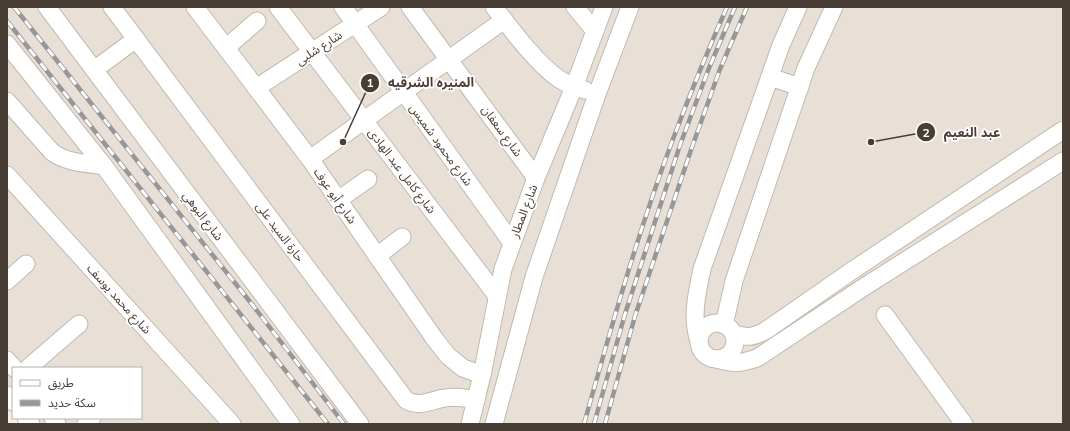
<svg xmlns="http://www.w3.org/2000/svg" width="1070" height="431" viewBox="0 0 1070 431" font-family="'Nunito Sans','Noto Sans Arabic',sans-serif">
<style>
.residential{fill:#e8e0d6}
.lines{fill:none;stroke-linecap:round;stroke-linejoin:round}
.minor-casing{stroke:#c3b8ad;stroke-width:19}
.minor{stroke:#fff;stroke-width:17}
.rail-casing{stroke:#979797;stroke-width:4.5}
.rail{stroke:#fff;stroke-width:3;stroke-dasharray:9;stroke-linecap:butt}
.labels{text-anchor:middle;stroke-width:3.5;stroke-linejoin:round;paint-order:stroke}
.street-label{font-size:12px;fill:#483e36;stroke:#fff}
.leader{fill:none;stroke:#483e36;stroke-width:1.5}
.callout-dot{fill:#483e36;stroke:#fff;stroke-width:1.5}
.mark-label{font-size:12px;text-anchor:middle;font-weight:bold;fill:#fff}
.callout-label{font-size:13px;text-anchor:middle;font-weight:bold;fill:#483e36;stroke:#fff;stroke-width:3.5;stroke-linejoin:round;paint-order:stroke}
</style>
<rect width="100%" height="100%" fill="#f4efe8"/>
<!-- residential -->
<path class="residential" d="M7,7H1063V424H32L27,418H141V368H13V400L7,392Z"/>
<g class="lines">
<!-- minor casing -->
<g class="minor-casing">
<g id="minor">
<path d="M47,7L360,424"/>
<path d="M112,7L406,400C419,408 431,400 445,398C455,396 465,398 476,400"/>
<path d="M195,7L310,159L434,338L448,356L463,368L482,375"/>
<path d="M278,7L497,296"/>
<path d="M343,7L512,243"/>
<path d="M410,7L536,178"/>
<path d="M494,7C511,29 536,63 559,79C567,84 576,88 585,90"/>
<path d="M575,7L595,31"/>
<path d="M7,44L104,166L291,424"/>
<path d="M227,47L257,21"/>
<path d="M94,70L136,39"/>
<path d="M770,77L800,87"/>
<path d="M256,88L381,7"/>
<path d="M7,101L52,152C67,163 85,163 104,166"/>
<path d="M310,159L504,20"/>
<path d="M7,175L232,424"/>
<path d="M338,200L368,179"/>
<path d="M377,256L402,237"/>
<path d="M7,281L26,264"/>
<path d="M885,315L964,424"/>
<circle cx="717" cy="341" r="18"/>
<path d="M724,325L734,281L806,68L834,7"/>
<path d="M734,334C748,338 753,337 765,331L853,270L1063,130"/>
<path d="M699,341C691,318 697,292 702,269L781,45L798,7"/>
<path d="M717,359C735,364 739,364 757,358L864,287L1063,161"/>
<path d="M7,360L14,368"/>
<path d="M28,368L79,324"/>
<path d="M7,395L13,402"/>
<path d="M26,418L31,424"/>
<path d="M53,418L57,424"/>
<path d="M86,424L92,418"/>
<path d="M470,424L482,375L503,269L536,178L574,87L604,7"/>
<path d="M494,424L534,277L597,94L630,7"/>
</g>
</g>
<!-- minor -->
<use href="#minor" class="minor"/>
<!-- rail casing -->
<g class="rail-casing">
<g id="rail">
<path d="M14,7L251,303L344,424"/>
<path d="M7,21L328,424"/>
<path d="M584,424C611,328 638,232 673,139C690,94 708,50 727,7"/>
<path d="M594,424L625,314L680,145L709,68L735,7"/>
<path d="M605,424L635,316L691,150L720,69L747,7"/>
</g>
</g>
<!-- rail -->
<use href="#rail" class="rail"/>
</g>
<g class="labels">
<!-- street labels -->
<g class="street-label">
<text transform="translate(319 48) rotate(-33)" y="4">شارع شلبى</text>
<text transform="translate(502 131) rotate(54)" y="4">شارع سعفان</text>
<text transform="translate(441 145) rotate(54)" y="4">شارع محمود شميس</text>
<text transform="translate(402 171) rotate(53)" y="4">شارع كامل عبد الهادى</text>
<text transform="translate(335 196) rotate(55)" y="4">شارع أبو عوف</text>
<text transform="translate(524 211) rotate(-69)" y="4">شارع المطار</text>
<text transform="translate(203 216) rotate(53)" y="4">شارع البوهي</text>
<text transform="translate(280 232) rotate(53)" y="4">حارة السيد على</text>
<text transform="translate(119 299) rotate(48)" y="4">شارع محمد يوسف</text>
</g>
</g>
<!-- callouts -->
<path class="leader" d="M343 142L370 83M871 142L926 132"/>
<g class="callout-dot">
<circle cx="343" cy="142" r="4"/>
<circle cx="871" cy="142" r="4"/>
<circle cx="370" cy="83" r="10"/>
<circle cx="926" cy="132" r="10"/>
</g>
<g class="mark-label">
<text x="370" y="87">1</text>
<text x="926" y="137">2</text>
</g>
<g class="callout-label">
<text x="431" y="87">المنيره الشرقيه</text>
<text x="972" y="137">عبد النعيم</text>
</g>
<!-- border -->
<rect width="1070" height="431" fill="none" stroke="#483e36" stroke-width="16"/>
<!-- legend -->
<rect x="12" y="367" width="130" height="52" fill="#ffffff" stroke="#b6b2af"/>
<rect x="20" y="380" width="20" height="6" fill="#ffffff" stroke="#b6b2af"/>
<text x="48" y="387" font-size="12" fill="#483e36">طريق</text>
<rect x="20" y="400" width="20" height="6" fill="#979797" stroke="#b6b2af"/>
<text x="48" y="407" font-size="12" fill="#483e36">سكة حديد</text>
</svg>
